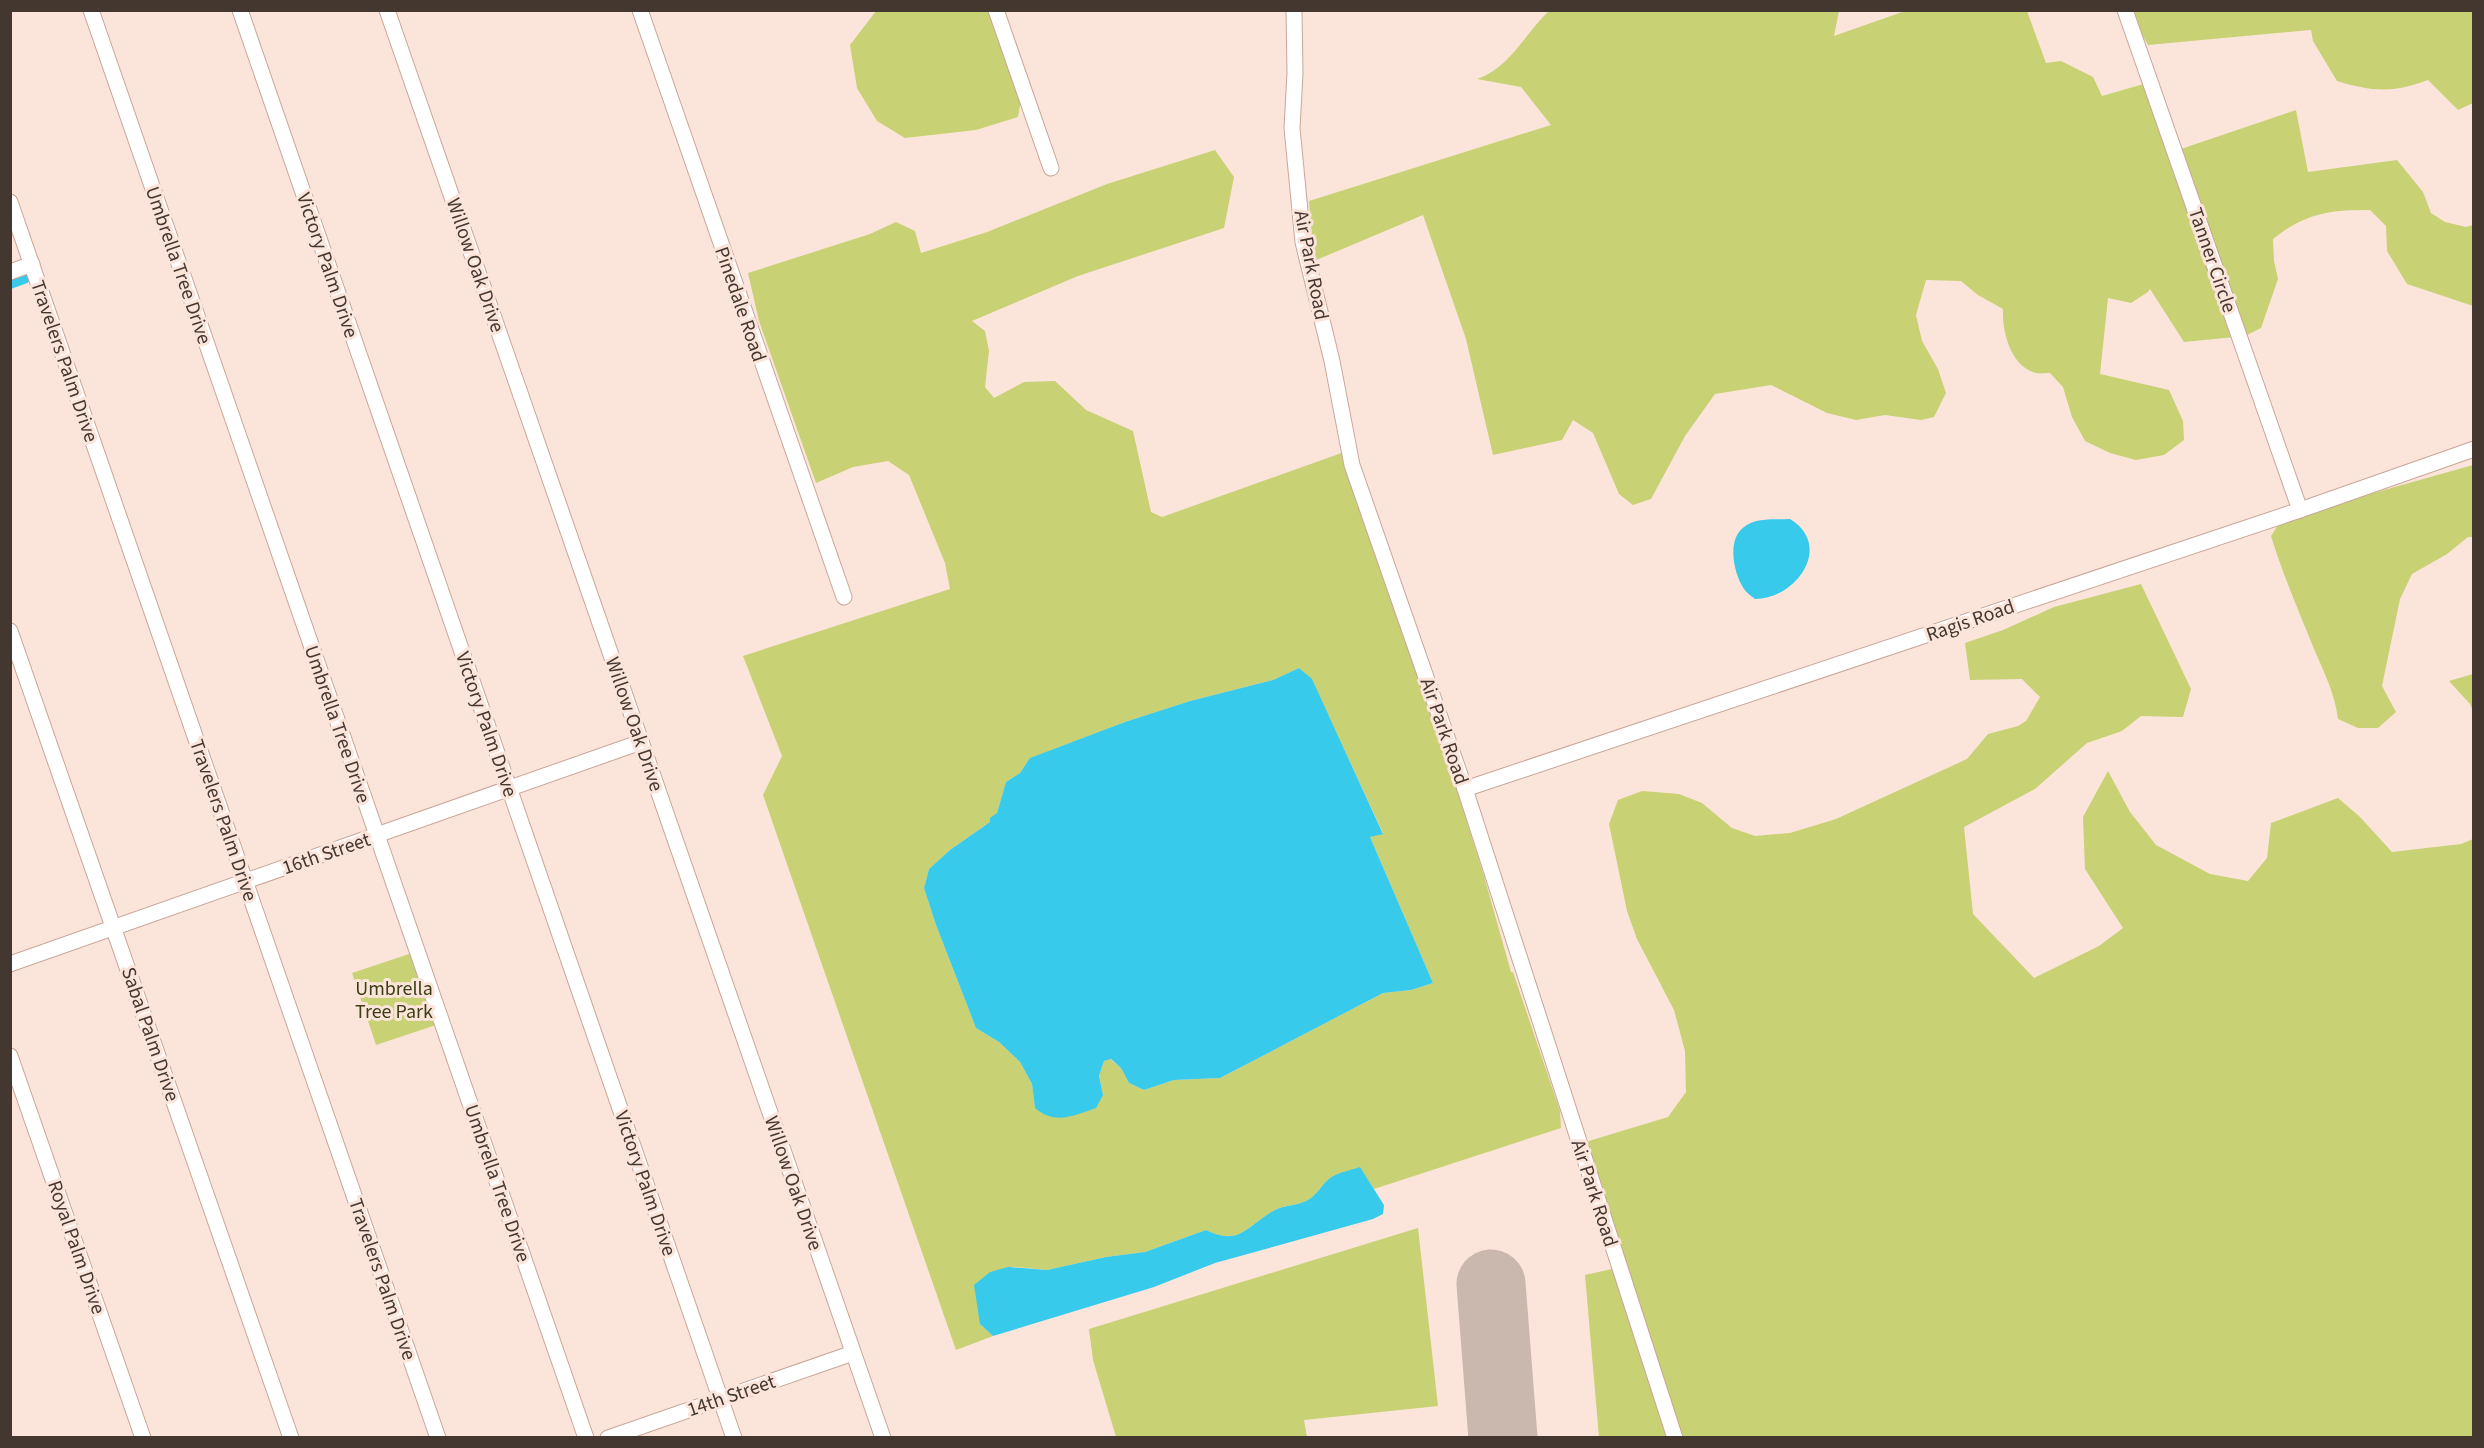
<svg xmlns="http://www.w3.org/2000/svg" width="2484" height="1448" viewBox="0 0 2484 1448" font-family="'Source Sans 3',sans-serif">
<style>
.green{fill:#c8d173;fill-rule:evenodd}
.water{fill:#37caeb}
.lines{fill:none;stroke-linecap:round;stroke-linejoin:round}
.canal{stroke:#37caeb;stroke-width:10}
.runway{stroke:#cab7ae;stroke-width:69}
.minor-casing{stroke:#c8a697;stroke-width:17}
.minor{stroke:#fff;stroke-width:15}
.labels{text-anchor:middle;stroke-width:6;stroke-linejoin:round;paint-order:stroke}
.street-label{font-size:20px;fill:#443730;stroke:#fbe5db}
.park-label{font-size:20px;fill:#3c3f15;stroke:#fbe5db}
</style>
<rect width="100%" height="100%" fill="#fbe5db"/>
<!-- green -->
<g class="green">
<path d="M876,11H990L1026,70L1018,117L976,130L905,138L877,121L857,88L850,45Z"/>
<path d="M1549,11H1839L1834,36L1905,11H2027L2046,63L2061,61L2093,77L2102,96L2147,83L2172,152L2296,110L2308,172L2397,160L2423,192L2431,213L2445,222L2466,227L2473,225V306L2407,284L2387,251L2386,226L2370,210C2329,210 2306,213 2273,239L2274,261L2278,279L2261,328L2245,336L2184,342L2150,289L2148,292L2131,303L2108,298L2100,374L2169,390L2183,421L2184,440L2164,455L2136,460L2110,453L2085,441L2072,417L2063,387L2050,373C2046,373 2040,374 2036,373C2010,366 2002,331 2003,309L1978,295L1961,281L1926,280L1916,315L1922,341L1938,369L1946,393L1934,417L1921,420L1885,415L1856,420L1827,413L1771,385L1715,394L1685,436L1651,499L1633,505L1619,494L1593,433L1573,420L1562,440L1493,455L1466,339L1423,215L1314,261L1309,201L1551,125L1521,87L1477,79C1511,67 1524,34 1549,11Z"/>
<path d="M2128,11H2473V103L2458,110L2428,80C2393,93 2373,92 2337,81L2313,41L2311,30L2148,45Z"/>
<path d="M1215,150L1234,177L1224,228L1078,276L972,321L985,331L989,351L985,387L994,398L1024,382L1055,381L1086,410L1133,431L1151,512L1162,517L1350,450L1484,876L1511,972H1513L1560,1111L1561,1128L1374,1189L1360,1168C1351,1170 1337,1173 1330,1178C1321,1185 1317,1196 1306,1201C1296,1206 1284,1205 1275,1210C1247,1225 1240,1247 1206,1230L1145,1252L1106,1257L1047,1270L1015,1267L990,1272L980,1324L993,1336L956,1350L763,795L782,756L743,656L950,589L945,563L909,475L888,461L853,467L816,483L759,321L748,273L870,234L896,222L915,231L921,253L987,232L1107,184ZM1299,668L1312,680L1383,833L1370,837L1433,983L1411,990L1383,993L1220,1078L1174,1080L1144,1090L1129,1083L1121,1068L1110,1059L1104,1061L1099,1076L1103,1095L1035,1108L1032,1084L1020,1062L999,1042L976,1028L936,925L924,888L929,869L950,850L990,822L991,818L997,813L1006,782L1020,773L1031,758L1125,722L1190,701L1273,680Z"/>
<path d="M2473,465V537H2468L2447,554L2412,574L2400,599L2382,686L2396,712L2378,728H2358L2338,719C2335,694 2324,672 2314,649C2299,612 2283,575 2271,536L2280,522L2313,510Z"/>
<path d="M2141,584L2191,689L2183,717L2141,716L2122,731L2087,743L2035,789L1964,827L1973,914L2034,978L2099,946L2123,928L2085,869L2083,817L2108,771L2130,812L2156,845L2210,874L2248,881L2267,858L2271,823L2338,798L2360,817L2392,852L2461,844L2473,839V1437H1599L1585,1275L1621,1267L1579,1144L1668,1117L1686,1092L1685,1051L1674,1010L1637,939L1627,911L1609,824L1618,800L1642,791L1679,794L1702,803L1732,828L1755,836L1790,833L1836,819L1967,759L1988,734L2018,726L2026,721L2040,697L2022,679L1970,680L1965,643L2003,630L2054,607Z"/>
<path d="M2473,674H2474L2473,711L2470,704L2449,681Z"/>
<path d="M412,953L436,1025L376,1045L352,973Z"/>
<path d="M1418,1228L1438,1406L1304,1420L1307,1437H1116L1093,1360L1089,1329Z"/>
</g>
<!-- water -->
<g class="water">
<path d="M1790,519C1834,546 1796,599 1755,599C1751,596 1747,593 1744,589C1734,574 1726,540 1744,527C1756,517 1775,520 1790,519Z"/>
<path d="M1299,668L1312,679L1383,834L1370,837L1433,983L1411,990L1383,993L1220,1078L1174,1080L1144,1090L1129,1083L1121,1068L1111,1059L1104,1061L1099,1076L1103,1095L1096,1108C1073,1116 1055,1125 1035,1108L1032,1084L1020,1062L999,1042L976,1028L936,925L924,888L929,869L950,850L990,822V818L997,813L1006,782L1020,773L1030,758L1125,722L1190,701L1273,680Z"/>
<path d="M1360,1167L1384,1205L1383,1214L1373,1219L1215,1263L1154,1287L993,1336L980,1324L974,1285L990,1272L1008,1267L1047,1270L1106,1257L1145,1252L1206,1230C1240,1247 1247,1225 1275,1210C1284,1205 1296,1206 1306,1201C1317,1196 1321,1185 1330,1178C1337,1173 1351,1170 1360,1167Z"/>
</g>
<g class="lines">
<!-- canal -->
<path class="canal" d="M10,284L26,278"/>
<!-- runway -->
<path class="runway" d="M1491,1284L1503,1438"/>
<!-- minor casing -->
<g class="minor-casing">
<g id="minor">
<path d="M91,10L586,1438"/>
<path d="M240,10L734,1438"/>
<path d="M387,10L883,1438"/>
<path d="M640,10L844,597"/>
<path d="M996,10L1051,168"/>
<path d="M1294,10L1295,73L1292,128L1303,242L1332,361L1352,465L1465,789L1675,1438"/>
<path d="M2125,10L2300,510"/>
<path d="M10,202L438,1438"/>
<path d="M10,272L32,264"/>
<path d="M10,631L291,1438"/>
<path d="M1465,789L2300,510L2474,449"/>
<path d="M10,964L641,742"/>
<path d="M10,1056L143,1438"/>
<path d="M608,1438L853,1353"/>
</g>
</g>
<!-- minor -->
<use href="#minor" class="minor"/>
</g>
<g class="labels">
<!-- street labels -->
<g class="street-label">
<text transform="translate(2213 260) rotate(71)" y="7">Tanner Circle</text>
<text transform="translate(179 265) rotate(71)" y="7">Umbrella Tree Drive</text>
<text transform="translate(328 265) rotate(71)" y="7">Victory Palm Drive</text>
<text transform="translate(476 265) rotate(71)" y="7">Willow Oak Drive</text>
<text transform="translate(1312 265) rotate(79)" y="7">Air Park Road</text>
<text transform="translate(741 304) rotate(71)" y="7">Pinedale Road</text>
<text transform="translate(65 361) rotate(71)" y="7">Travelers Palm Drive</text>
<text transform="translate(1970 620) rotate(-19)" y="7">Ragis Road</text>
<text transform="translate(338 724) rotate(71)" y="7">Umbrella Tree Drive</text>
<text transform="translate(487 724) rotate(71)" y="7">Victory Palm Drive</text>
<text transform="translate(635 724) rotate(71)" y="7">Willow Oak Drive</text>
<text transform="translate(1445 731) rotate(71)" y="7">Air Park Road</text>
<text transform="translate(224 820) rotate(71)" y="7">Travelers Palm Drive</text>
<text transform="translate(326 853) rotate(-19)" y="7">16th Street</text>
<text transform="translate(151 1034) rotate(71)" y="7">Sabal Palm Drive</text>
<text transform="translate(498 1183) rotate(71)" y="7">Umbrella Tree Drive</text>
<text transform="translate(646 1183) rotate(71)" y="7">Victory Palm Drive</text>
<text transform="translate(794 1183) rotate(71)" y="7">Willow Oak Drive</text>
<text transform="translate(1595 1193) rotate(72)" y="7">Air Park Road</text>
<text transform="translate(77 1247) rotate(71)" y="7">Royal Palm Drive</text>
<text transform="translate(383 1279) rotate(71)" y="7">Travelers Palm Drive</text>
<text transform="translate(731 1395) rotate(-19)" y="7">14th Street</text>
</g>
<!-- park labels -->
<g class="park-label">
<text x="394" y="995">Umbrella<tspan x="394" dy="23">Tree Park</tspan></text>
</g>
</g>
<!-- border -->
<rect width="2484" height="1448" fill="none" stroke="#443730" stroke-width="24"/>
</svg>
